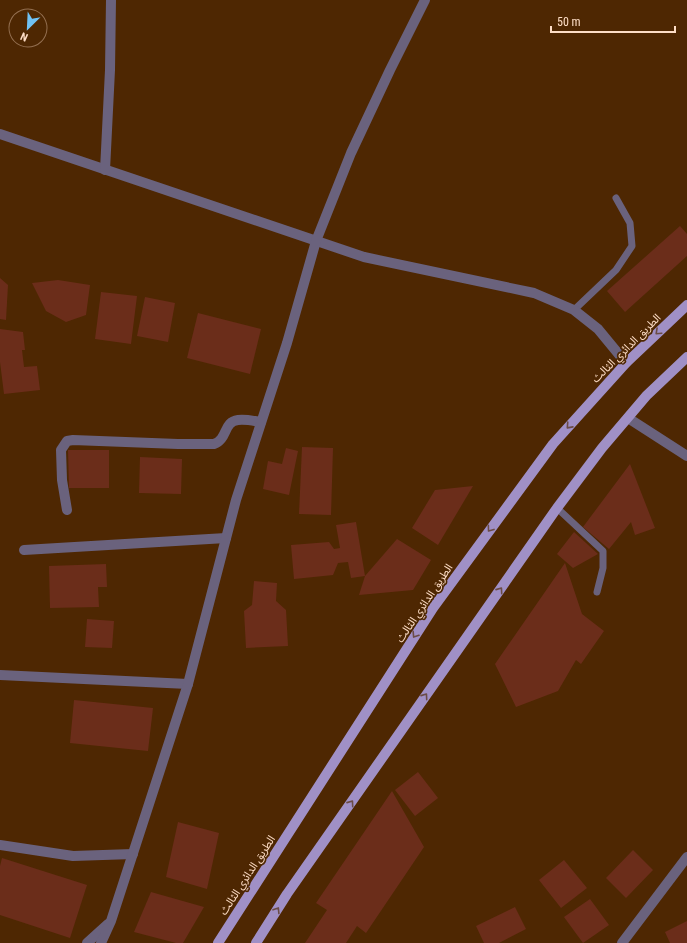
<svg xmlns="http://www.w3.org/2000/svg" width="687" height="943" viewBox="0 0 687 943" font-family="'Roboto Condensed','Noto Sans Arabic',sans-serif">
<style>
.building{fill:#6b2d1a}
.lines{fill:none;stroke-linecap:round;stroke-linejoin:round}
.service{stroke:#6a627d;stroke-width:7}
.minor{stroke:#6a627d;stroke-width:10}
.primary{stroke:#a090c6;stroke-width:10}
.oneway{stroke:#6b4c47}
.labels{text-anchor:middle;stroke-width:3.5;stroke-linejoin:round;paint-order:stroke}
.street-label{font-size:11px;fill:#fedec7;stroke:#4e2702}
</style>
<rect width="100%" height="100%" fill="#4e2702"/>
<!-- building -->
<g class="building">
<path d="M680,226L687,234V256L625,312L607,291Z"/>
<path d="M0,278L8,285L6,320L0,319Z"/>
<path d="M58,280L90,285L86,315L66,322L46,311L32,283Z"/>
<path d="M101,292L137,296L131,344L95,339Z"/>
<path d="M145,297L175,303L168,342L137,336Z"/>
<path d="M198,313L261,329L250,374L187,358Z"/>
<path d="M0,329L23,332L25,350H22L24,367L37,366L40,390L4,394L0,362Z"/>
<path d="M302,447L333,448L331,515L299,514Z"/>
<path d="M286,448L298,451L289,495L263,489L268,461L282,464Z"/>
<path d="M68,450H109V488H69Z"/>
<path d="M140,457L182,459L181,494L139,493Z"/>
<path d="M630,464L655,528L635,535L631,522L609,549L583,527Z"/>
<path d="M473,486L438,545L412,528L435,490Z"/>
<path d="M356,522L365,576L351,578L348,562L338,563L333,575L294,579L291,545L329,542L334,549L340,548L336,525Z"/>
<path d="M574,532L598,554L573,568L557,554Z"/>
<path d="M397,539L431,560L413,590L359,595L365,576Z"/>
<path d="M565,563L582,614L604,631L581,664L576,660L558,691L516,707L495,664Z"/>
<path d="M106,564L107,587H98L99,607L50,608L49,566Z"/>
<path d="M254,581L277,583L276,601L286,610L288,646L246,648L244,611L252,605Z"/>
<path d="M87,619L114,621L112,648L85,647Z"/>
<path d="M74,700L153,708L148,751L70,743Z"/>
<path d="M418,772L438,798L415,816L395,790Z"/>
<path d="M392,791L424,847L366,933L357,926L346,943H305L327,910L316,903Z"/>
<path d="M178,822L219,833L207,889L166,877Z"/>
<path d="M633,850L653,870L626,898L606,878Z"/>
<path d="M2,858L87,885L70,938L0,915V866Z"/>
<path d="M564,860L587,888L561,908L539,880Z"/>
<path d="M151,892L204,907L183,943H176L134,932Z"/>
<path d="M590,899L609,925L583,943L564,917Z"/>
<path d="M515,907L526,929L499,943H484L476,926Z"/>
<path d="M687,921V943H670L665,932Z"/>
</g>
<g class="lines">
<!-- service -->
<g class="service">
<path d="M574,310L616,270L632,246L630,223L616,198"/>
<path d="M557,508L603,551V568L597,592"/>
</g>
<!-- minor -->
<g class="minor">
<path d="M0,134L364,257L534,293L574,310L598,329L626,363"/>
<path d="M105,170L110,70L111,0"/>
<path d="M628,418L687,456"/>
<path d="M67,510L62,480L61,450L67,441L73,440L178,444H214C228,439 223,422 238,420C246,419 254,421 261,422"/>
<path d="M24,550L226,538"/>
<path d="M0,675L188,684"/>
<path d="M0,845L73,856L133,854"/>
<path d="M87,943L108,924"/>
<path d="M101,943L111,921L188,684L236,500L287,343L316,241L351,153L390,70L425,0"/>
<path d="M622,943L687,857"/>
</g>
<!-- primary -->
<g class="primary">
<path d="M218,943L433,608L553,444L626,363L687,305"/>
<path d="M256,943L287,894L557,508L602,448L647,395L687,357"/>
</g>
</g>
<!-- one-way arrows -->
<defs><path id="oneway-chevron" d="M-2-3.5L2.5 0L-2 3.5" fill="none" stroke-width="1.6" stroke-linecap="round" stroke-linejoin="round"/></defs>
<g class="oneway">
<use href="#oneway-chevron" transform="translate(658 332) rotate(137)"/>
<use href="#oneway-chevron" transform="translate(569 426) rotate(132)"/>
<use href="#oneway-chevron" transform="translate(490 529) rotate(126)"/>
<use href="#oneway-chevron" transform="translate(500 590) rotate(-55)"/>
<use href="#oneway-chevron" transform="translate(415 635) rotate(123)"/>
<use href="#oneway-chevron" transform="translate(425 696) rotate(-55)"/>
<use href="#oneway-chevron" transform="translate(351 803) rotate(-55)"/>
<use href="#oneway-chevron" transform="translate(277 910) rotate(-58)"/>
</g>
<g class="labels">
<!-- street labels -->
<g class="street-label">
<text transform="translate(626 348) rotate(-45)" y="4">الطريق الدائري الثالث</text>
<text transform="translate(424 603) rotate(-56)" y="4">الطريق الدائري الثالث</text>
<text transform="translate(247 875) rotate(-57)" y="4">الطريق الدائري الثالث</text>
</g>
</g>
<!-- north arrow -->
<g transform="translate(28 28) rotate(204)"><circle r="19" fill="#4e2702" stroke="#947051"/>
<path d="M0-3L7 15L0 10L-7 15Z" fill="#70c2f4"/>
<text y="-6" font-size="11" font-weight="bold" text-anchor="middle" fill="#fedec7">N</text>
</g>
<!-- scale -->
<path d="M551 26v6h124v-6" fill="none" stroke="#fedec7" stroke-width="2"/>
<text x="557" y="26" font-size="12" fill="#fedec7" stroke="#4e2702" stroke-width="3" paint-order="stroke">50 m</text>
</svg>
